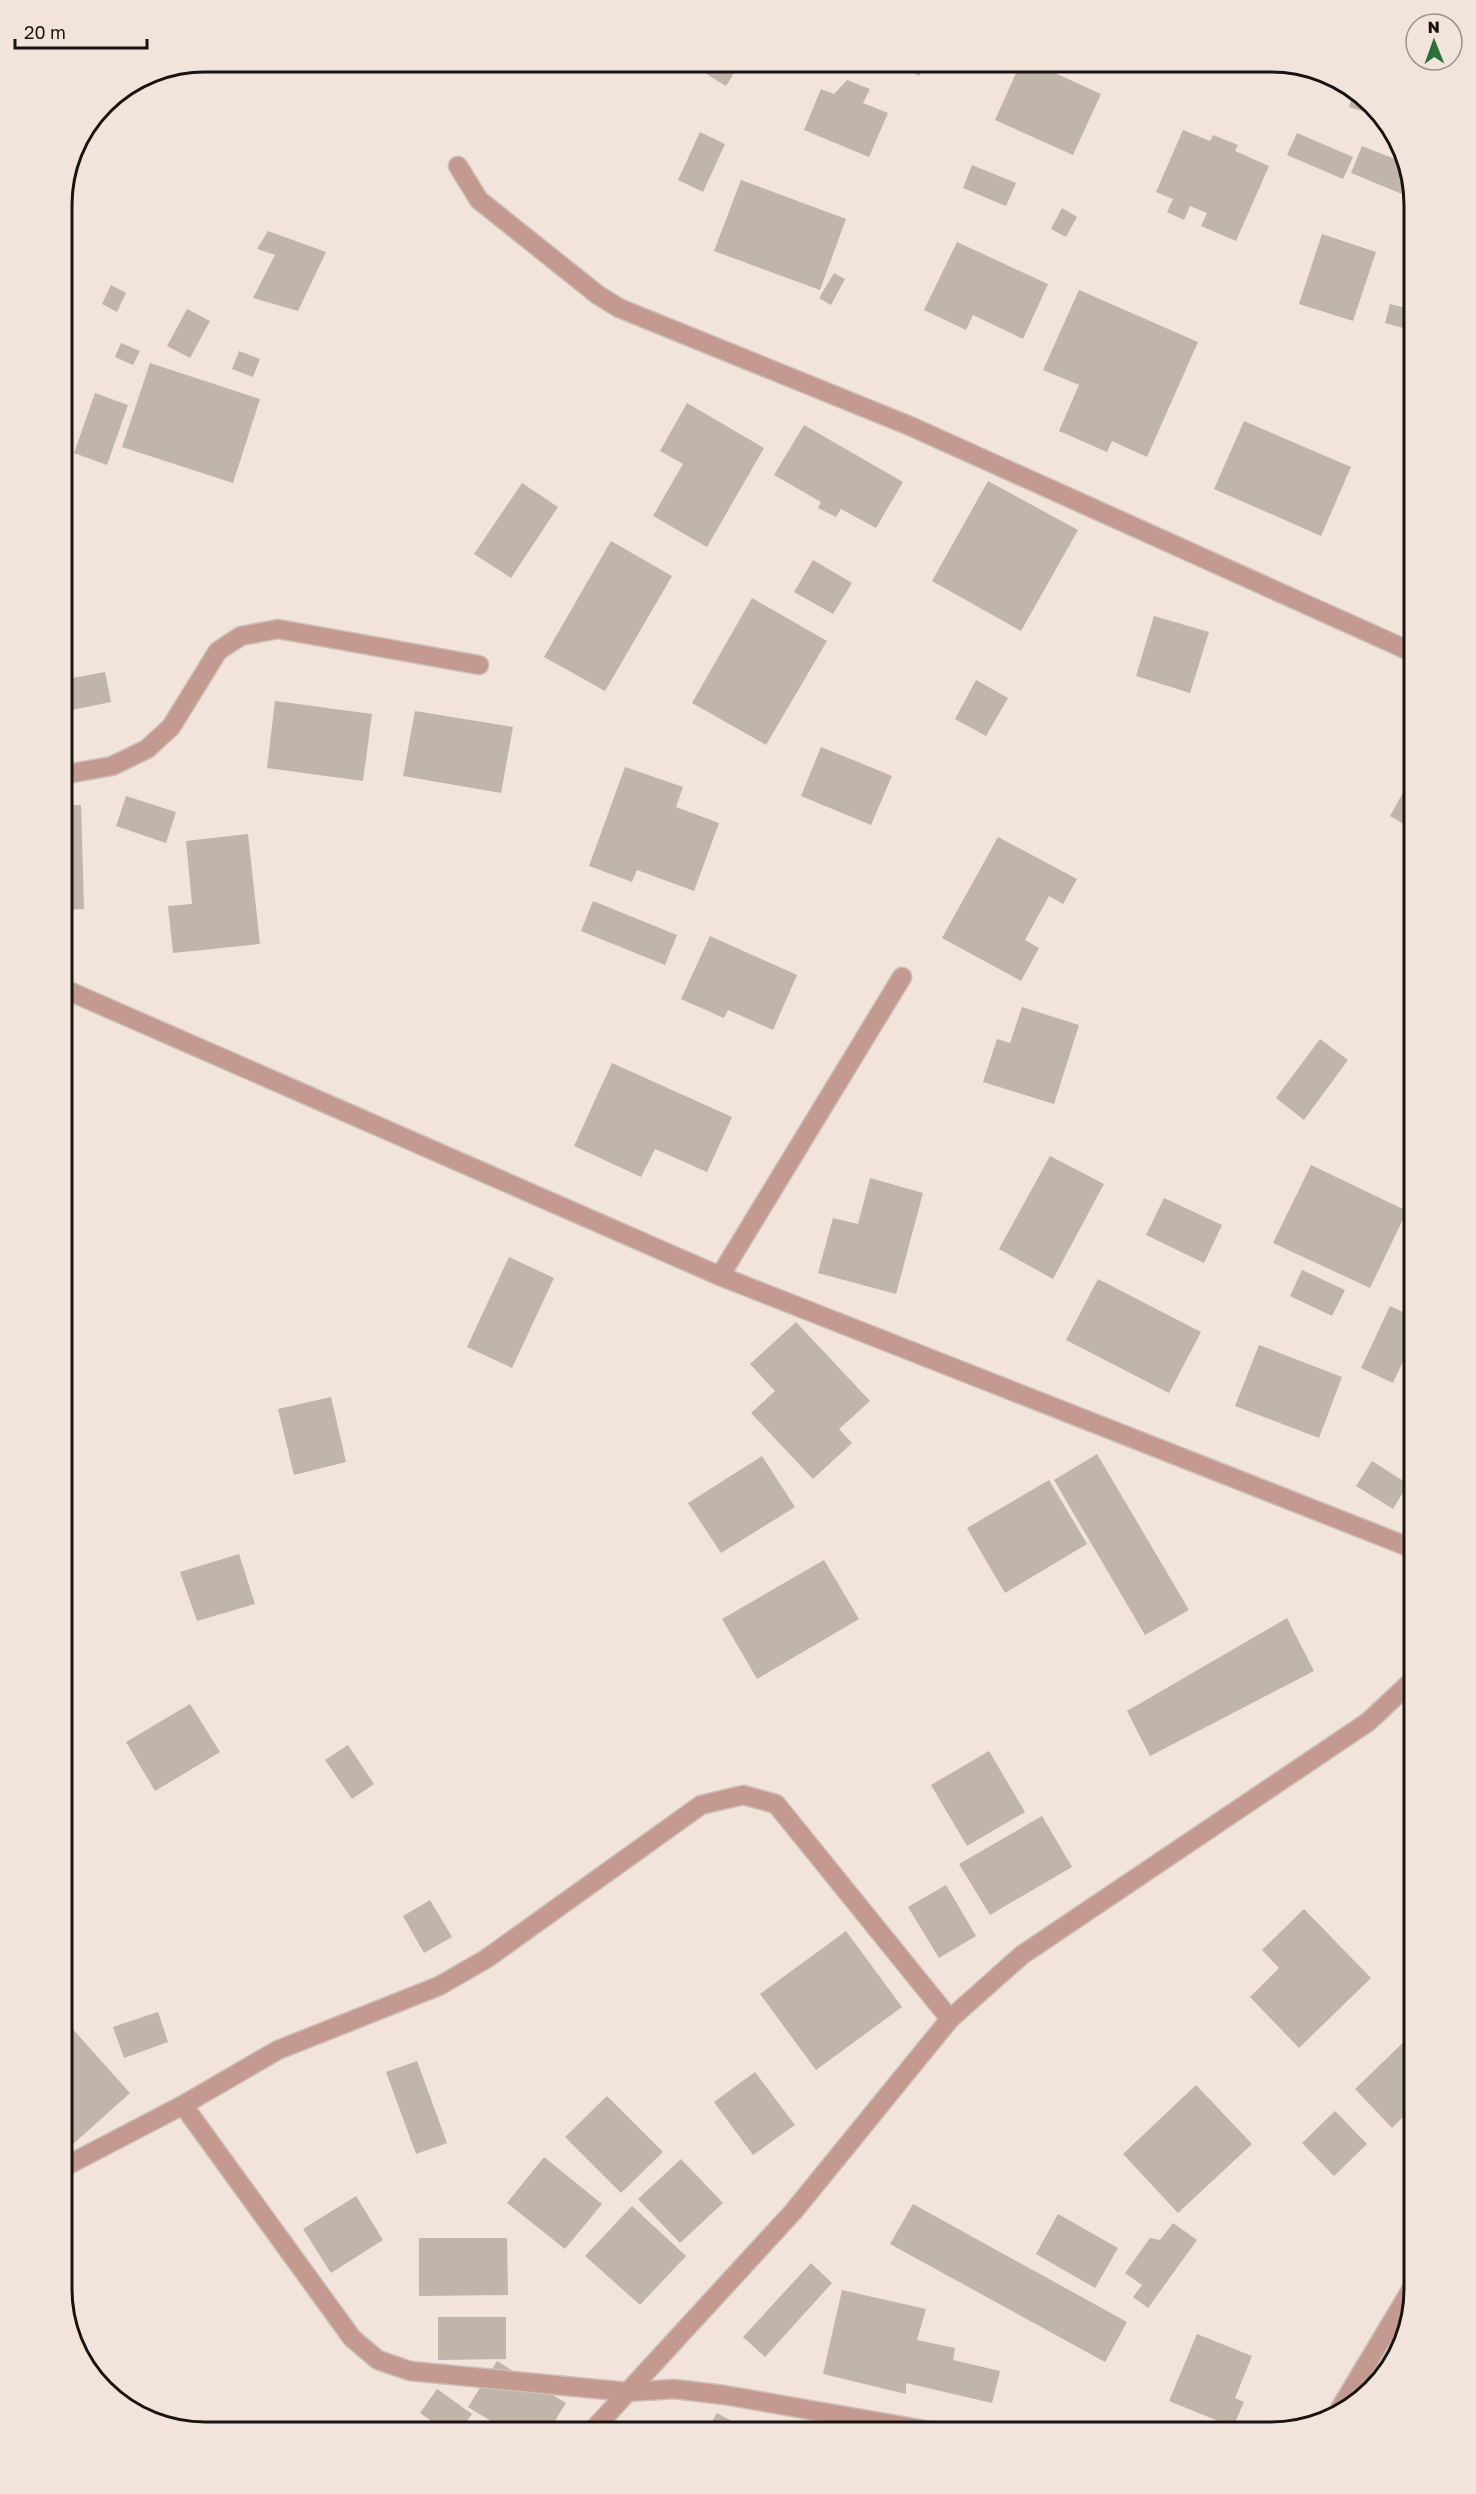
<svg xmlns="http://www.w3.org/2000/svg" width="1476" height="2494" viewBox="0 0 1476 2494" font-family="'Golos Text',sans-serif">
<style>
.building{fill:#bfb5a8}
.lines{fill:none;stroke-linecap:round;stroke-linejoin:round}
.minor-casing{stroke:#ccbfb7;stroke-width:21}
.minor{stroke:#c4998f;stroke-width:18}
.rim{fill:none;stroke:#191411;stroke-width:3}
</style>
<rect width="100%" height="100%" fill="#f3e4db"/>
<!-- building -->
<g class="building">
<path d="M687,62H741L726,86Z"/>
<path d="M891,62H926L919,76Z"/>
<path d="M1021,62H1031L1101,94L1073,155L995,120Z"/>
<path d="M847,80L870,89L863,103L888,113L869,157L804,130L821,89L834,94Z"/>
<path d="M1354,90L1377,116L1349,107Z"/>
<path d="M1183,130L1210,141L1213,135L1238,145L1235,151L1269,166L1236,241L1201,226L1207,213L1190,206L1184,220L1167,212L1173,199L1156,192Z"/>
<path d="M700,132L725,144L703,192L678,180Z"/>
<path d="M1297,133L1353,157L1343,179L1287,155Z"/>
<path d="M1362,146L1405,163L1408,178L1402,194L1351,173Z"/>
<path d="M972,165L1016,183L1006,206L963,188Z"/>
<path d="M741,180L846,219L820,290L714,251Z"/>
<path d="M1062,208L1077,217L1066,237L1051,229Z"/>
<path d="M268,231L326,252L298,311L253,298L275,255L257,249Z"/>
<path d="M1322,234L1376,252L1353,321L1299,304Z"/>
<path d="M957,242L1048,284L1023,339L973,315L966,330L924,310Z"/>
<path d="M834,273L845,279L831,305L819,298Z"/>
<path d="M111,285L126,293L117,312L102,304Z"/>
<path d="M1079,290L1198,342L1147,457L1112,441L1107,452L1059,431L1079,385L1043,370Z"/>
<path d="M1390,304L1409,309L1403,328L1385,323Z"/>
<path d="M187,309L210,321L190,358L167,346Z"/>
<path d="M121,343L140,351L133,365L115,357Z"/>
<path d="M239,351L260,359L253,377L232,369Z"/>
<path d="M150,363L260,399L233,483L122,447Z"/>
<path d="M95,393L128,405L107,465L74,453Z"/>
<path d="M687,403L764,448L707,547L653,516L683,464L660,451Z"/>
<path d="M1244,421L1351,467L1321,536L1214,489Z"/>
<path d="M804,425L903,482L876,528L841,509L836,517L818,508L821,502L774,475Z"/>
<path d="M988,481L1078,530L1021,631L932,581Z"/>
<path d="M522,483L558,507L511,578L474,554Z"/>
<path d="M611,541L672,576L605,691L544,657Z"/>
<path d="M813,560L852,583L833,614L794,592Z"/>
<path d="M752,598L827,641L766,745L692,703Z"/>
<path d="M1154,616L1209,632L1190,693L1136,676Z"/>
<path d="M105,672L111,702L62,712V680Z"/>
<path d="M976,680L1008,698L986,736L955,719Z"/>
<path d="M275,701L372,714L363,781L267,768Z"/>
<path d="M415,711L513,727L501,793L403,776Z"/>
<path d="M821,747L892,776L871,825L801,796Z"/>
<path d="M625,767L683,787L676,807L719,823L694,891L637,870L632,882L589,866Z"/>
<path d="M1414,773V830L1390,816Z"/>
<path d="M126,796L176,812L166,843L116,826Z"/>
<path d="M62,805H81L84,909L62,910Z"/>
<path d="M248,834L260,944L173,953L168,906L192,904L186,841Z"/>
<path d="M998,837L1077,879L1063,904L1049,896L1025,940L1039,948L1021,981L942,938Z"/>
<path d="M593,901L677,935L665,965L581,931Z"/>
<path d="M710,936L797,975L773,1030L728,1010L724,1018L681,999Z"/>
<path d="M1022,1007L1079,1025L1054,1104L983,1082L997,1039L1010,1043Z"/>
<path d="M1320,1039L1348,1060L1304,1120L1276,1098Z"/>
<path d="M612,1063L732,1117L707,1172L655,1149L641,1177L574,1146Z"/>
<path d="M1414,1110V1136L1404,1130Z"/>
<path d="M1050,1156L1104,1184L1053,1279L999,1249Z"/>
<path d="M1311,1165L1407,1211L1370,1288L1273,1243Z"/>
<path d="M870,1178L923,1193L896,1294L818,1273L833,1218L858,1224Z"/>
<path d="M1164,1198L1222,1225L1204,1263L1146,1235Z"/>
<path d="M509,1257L554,1278L512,1368L467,1347Z"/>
<path d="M1302,1270L1345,1290L1332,1316L1290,1296Z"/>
<path d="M1098,1279L1201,1332L1169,1393L1066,1340Z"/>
<path d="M1390,1306L1414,1317V1338L1393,1383L1361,1368Z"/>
<path d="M796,1322L870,1401L839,1429L852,1443L813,1479L751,1413L775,1391L750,1364Z"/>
<path d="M1259,1345L1342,1377L1319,1438L1235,1406Z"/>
<path d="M331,1397L346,1462L294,1475L278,1409Z"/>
<path d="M1097,1454L1189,1610L1145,1635L1054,1480Z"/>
<path d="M762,1456L795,1507L721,1553L688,1503Z"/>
<path d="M1372,1461L1408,1484L1393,1509L1356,1486Z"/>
<path d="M1049,1480L1087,1544L1005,1593L967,1528Z"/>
<path d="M239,1554L255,1604L197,1621L180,1572Z"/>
<path d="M824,1560L859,1619L757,1679L722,1619Z"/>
<path d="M1287,1618L1314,1671L1150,1756L1127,1711Z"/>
<path d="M190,1704L220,1752L155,1791L126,1742Z"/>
<path d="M348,1745L374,1784L352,1799L325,1760Z"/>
<path d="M989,1751L1025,1812L967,1846L931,1785Z"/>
<path d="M1042,1816L1072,1867L990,1915L959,1864Z"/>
<path d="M946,1885L976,1936L939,1958L908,1907Z"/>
<path d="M430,1900L452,1937L424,1953L403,1916Z"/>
<path d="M1304,1909L1371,1978L1299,2048L1250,1997L1279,1968L1262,1950Z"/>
<path d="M846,1931L902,2007L816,2070L760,1994Z"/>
<path d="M158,2012L168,2042L124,2058L113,2027Z"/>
<path d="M70,2026L130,2093L62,2154V2033Z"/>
<path d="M1414,2032V2106L1392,2128L1355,2089Z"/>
<path d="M417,2061L447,2143L416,2154L386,2072Z"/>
<path d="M755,2072L795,2125L753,2155L714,2102Z"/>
<path d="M1196,2085L1252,2144L1178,2213L1123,2154Z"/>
<path d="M607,2096L663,2152L621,2193L565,2137Z"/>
<path d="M1335,2111L1367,2144L1334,2176L1302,2143Z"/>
<path d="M544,2157L602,2204L565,2249L507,2203Z"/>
<path d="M681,2159L723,2203L680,2243L638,2199Z"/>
<path d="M356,2196L383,2240L331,2273L303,2229Z"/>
<path d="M913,2204L1127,2322L1105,2362L890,2244Z"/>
<path d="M632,2206L686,2256L640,2305L585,2256Z"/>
<path d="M1058,2214L1118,2248L1095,2288L1036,2254Z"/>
<path d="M1173,2223L1197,2240L1148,2308L1133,2297L1142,2285L1125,2273L1150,2238L1160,2240Z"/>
<path d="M419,2238H507L508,2295L419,2296Z"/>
<path d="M811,2263L832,2283L765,2357L743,2337Z"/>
<path d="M842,2290L926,2309L917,2340L955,2348L953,2360L1000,2371L992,2403L906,2383V2394L823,2374Z"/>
<path d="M438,2317H506V2359L438,2360Z"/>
<path d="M1197,2334L1252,2356L1235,2398L1244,2402L1233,2427L1169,2401Z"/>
<path d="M497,2361L566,2403L548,2432H509L468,2407Z"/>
<path d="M437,2389L472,2414L459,2432H447L420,2413Z"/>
<path d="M717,2413L739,2425L734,2432H706Z"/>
</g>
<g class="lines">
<!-- minor casing -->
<g class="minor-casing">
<g id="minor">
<path d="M458,166L479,200L598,295L619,308L910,426L1414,653"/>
<path d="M62,775L112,766L147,749L171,727L218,651L241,636L278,629L479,665"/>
<path d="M62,988L720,1276L1414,1549"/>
<path d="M720,1276L902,977"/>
<path d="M183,2105L352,2338L378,2360L410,2371L628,2392L674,2389L724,2395L937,2432"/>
<path d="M62,2168L183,2105L278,2050L439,1986L486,1959L701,1805L743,1795L776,1804L950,2019"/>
<path d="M1335,2417L1414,2285"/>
<path d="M591,2432L793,2212L950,2019L1022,1955L1368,1722L1414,1679"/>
</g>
</g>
<!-- minor -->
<use href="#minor" class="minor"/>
</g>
<!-- crop -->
<path d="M0 0H1476V2494H0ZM205 72H1271A133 133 0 0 1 1404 205V2289A133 133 0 0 1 1271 2422H205A133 133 0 0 1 72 2289V205A133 133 0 0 1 205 72Z" fill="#f3e4db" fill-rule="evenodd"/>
<path class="rim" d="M205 72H1271A133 133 0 0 1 1404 205V2289A133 133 0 0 1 1271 2422H205A133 133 0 0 1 72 2289V205A133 133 0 0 1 205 72Z"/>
<!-- north arrow -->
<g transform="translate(1434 42) rotate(359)"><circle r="28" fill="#f3e4db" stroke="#9c918a" stroke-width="1.5"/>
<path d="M0-4.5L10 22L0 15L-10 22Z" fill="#2b703c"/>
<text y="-9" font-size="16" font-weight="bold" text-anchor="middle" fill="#191411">N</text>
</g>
<!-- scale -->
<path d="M15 39v9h132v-9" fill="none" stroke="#191411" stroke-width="3"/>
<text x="24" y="39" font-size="18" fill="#191411" stroke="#f3e4db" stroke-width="4.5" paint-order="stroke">20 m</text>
</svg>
